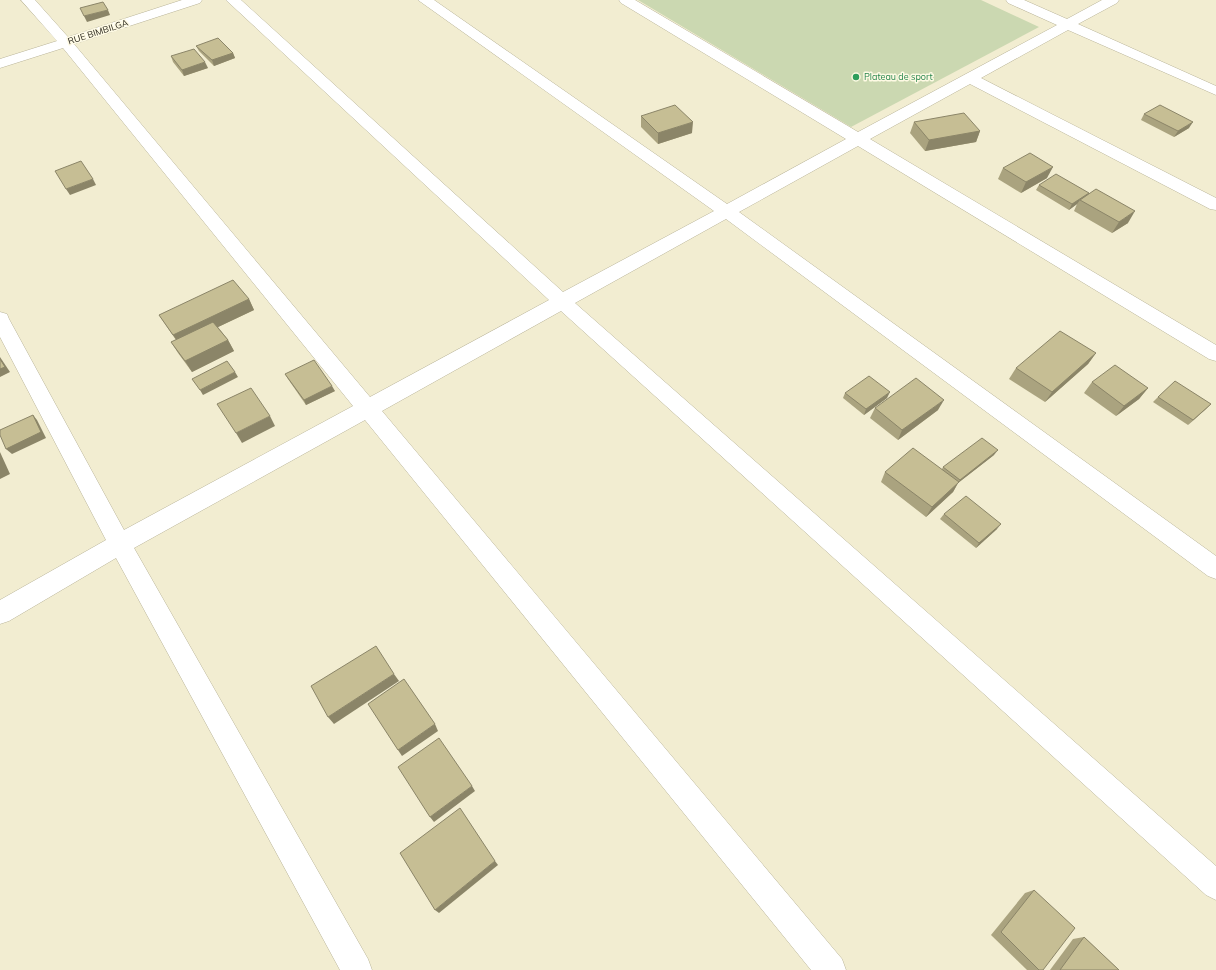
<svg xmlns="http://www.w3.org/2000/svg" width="1216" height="970" viewBox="0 0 1216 970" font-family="Mulish,sans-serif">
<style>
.green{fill:#cbd8b1}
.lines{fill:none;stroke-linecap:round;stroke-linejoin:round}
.minor-casing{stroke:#b9b499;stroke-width:1}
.minor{fill:#fff;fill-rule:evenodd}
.wall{fill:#aaa37f}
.shaded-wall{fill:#8b8568}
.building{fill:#c6be94;stroke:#8b8568}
.leisure-dot{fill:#2e9e5b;stroke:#fefae4;stroke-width:1.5}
.labels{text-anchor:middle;stroke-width:3;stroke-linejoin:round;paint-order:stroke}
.far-street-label{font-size:9px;fill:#29261c;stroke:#fefae4}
.far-leisure-label{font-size:9px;fill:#27864d;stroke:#fefae4;text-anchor:start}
</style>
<rect width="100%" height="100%" fill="#f2edd1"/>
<!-- green -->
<path class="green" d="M638,0H981L1039,27L851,127Z"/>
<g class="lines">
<!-- minor casing -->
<g class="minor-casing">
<path id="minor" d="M21,0H35L68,37L182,0H202L200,3L74,44L370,397L549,300L226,0H241L563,292L714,211L418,0H434L727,204L846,139L621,3L619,0H635L858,132L1057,25L1008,3L1006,0H1024L1067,19L1102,0H1119L1117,3L1078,24L1216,86V95L1068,30L981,78L1216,198V210L1210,209L970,84L870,139L1216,345V361L1209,359L858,146L739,212L1216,556V579L1208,576L726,219L575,303L1216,866V900L1206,895L561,311L382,411L842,959L846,970H811L365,420L134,548L368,959L372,970H340L116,558L9,621L0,624V600L106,540L0,337V312L7,314L9,319L124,530L353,406L63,48L0,68V59L57,41Z"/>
</g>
<!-- minor -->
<use href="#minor" class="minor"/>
</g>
<!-- wall -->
<g class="wall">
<path d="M196,46L233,53L235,58L214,66L199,51Z"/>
<path d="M171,56L208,68L184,76L173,62Z"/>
<path d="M1144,114L1189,128L1174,137L1141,120Z"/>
<path d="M641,116L692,133L658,144L641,127Z"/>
<path d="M914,122L980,131L976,142L925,151L910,133Z"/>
<path d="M1003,168L1047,178L1021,193L998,179Z"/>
<path d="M1039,185L1088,194L1128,223L1112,233L1074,211L1077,204L1069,210L1036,190Z"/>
<path d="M249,299L254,310L218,327L228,340L234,351L192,372L178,353L171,342L176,340L159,315Z"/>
<path d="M1096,353L1088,364L1045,402L1009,379L1016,368Z"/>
<path d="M285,374L335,391L306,405L288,379Z"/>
<path d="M1092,382L1148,388L1139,399L1116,416L1084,393Z"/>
<path d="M845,393L887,398L864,415L843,398Z"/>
<path d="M1158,397L1211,404L1188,425L1153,402Z"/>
<path d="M875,408L938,410L898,440L870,418Z"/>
<path d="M994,455L958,483L953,492L926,517L881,482L885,472L942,469L943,467Z"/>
<path d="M944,514L997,529L976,548L940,519Z"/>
<path d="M1034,890L1043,970H1027L991,935L1025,893Z"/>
<path d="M1084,937L1119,970H1050L1073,939Z"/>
</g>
<!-- shaded-wall -->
<g class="shaded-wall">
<path d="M108,10L110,15L87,22L84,16Z"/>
<path d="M233,53L235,58L214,66L212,60Z"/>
<path d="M205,62L208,68L184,76L182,70Z"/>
<path d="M693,122L692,133L658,144V133Z"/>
<path d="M1193,122L1189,128L1174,137L1178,131Z"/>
<path d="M980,131L976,142L925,151L929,140Z"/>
<path d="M1053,167L1047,178L1021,193L1026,182Z"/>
<path d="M93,179L96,185L70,195L66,189Z"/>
<path d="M1089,193L1086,199L1080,200L1077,204L1069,210L1072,204Z"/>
<path d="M1135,211L1128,223L1112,233L1119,222Z"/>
<path d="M249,299L254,310L180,345L173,335Z"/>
<path d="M228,340L234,351L192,372L185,361Z"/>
<path d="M1096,353L1088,364L1045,402L1052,392Z"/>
<path d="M0,357L10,372L0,377Z"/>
<path d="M235,372L238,377L203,395L200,390Z"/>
<path d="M332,386L335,391L306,405L304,400Z"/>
<path d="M1148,388L1139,399L1116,416L1124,406Z"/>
<path d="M890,392L887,398L864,415L866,409Z"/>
<path d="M944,400L938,410L898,440L902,430Z"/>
<path d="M1211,404L1206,409L1188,425L1193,420Z"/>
<path d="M33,415L37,420L46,438L12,454L6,449Z"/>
<path d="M270,416L275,426L242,443L236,433Z"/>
<path d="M998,450L994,455L958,483L953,492L926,517L932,507L957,484L960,480Z"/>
<path d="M0,452L10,474L0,479Z"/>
<path d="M1001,524L997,529L976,548L979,543Z"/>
<path d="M394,674L399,681L334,724L328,717Z"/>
<path d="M435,724L438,731L402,756L398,750Z"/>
<path d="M472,786L475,791L434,822L430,817Z"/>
<path d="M495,861L498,865L439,913L435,910Z"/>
</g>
<!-- building -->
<g class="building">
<path d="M103,2L108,10L84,16L80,8Z"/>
<path d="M218,38L233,53L212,60L196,46Z"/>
<path d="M194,49L205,62L182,70L171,56Z"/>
<path d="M675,105L693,122L658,133L641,116Z"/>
<path d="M1160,105L1193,122L1178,131L1144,114Z"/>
<path d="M964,113L980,131L929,140L914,122Z"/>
<path d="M1030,153L1053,167L1026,182L1003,168Z"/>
<path d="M81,161L93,179L66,189L55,171Z"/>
<path d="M1056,174L1089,193L1072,204L1039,185Z"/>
<path d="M1096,189L1135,211L1119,222L1080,200Z"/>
<path d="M233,280L249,299L173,335L159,315Z"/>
<path d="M213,322L228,340L185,361L171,342Z"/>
<path d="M1060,331L1096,353L1052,392L1016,368Z"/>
<path d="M0,359L5,367L0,369Z"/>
<path d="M314,360L332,386L304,400L285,374Z"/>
<path d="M227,361L235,372L200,390L192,379Z"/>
<path d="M1115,365L1148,388L1124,406L1092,382Z"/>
<path d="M869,376L890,392L866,409L845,393Z"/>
<path d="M916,378L944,400L902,430L875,408Z"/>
<path d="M1175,381L1211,404L1193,420L1158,397Z"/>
<path d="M251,388L270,416L236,433L217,404Z"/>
<path d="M33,415L41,432L6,449L0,435V430Z"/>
<path d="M982,438L998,450L960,480L943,467Z"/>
<path d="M913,448L959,482L932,507L885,472Z"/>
<path d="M966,496L1001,524L979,543L944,514Z"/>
<path d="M376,646L394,674L328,717L311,686Z"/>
<path d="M404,679L435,724L398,750L368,704Z"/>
<path d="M439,738L472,786L430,817L398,767Z"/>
<path d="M460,808L495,861L435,910L400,853Z"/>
<path d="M1034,890L1075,928L1043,970H1039L1001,932Z"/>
<path d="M1084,937L1119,970H1060Z"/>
</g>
<!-- markers -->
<circle class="leisure-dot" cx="856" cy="77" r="4"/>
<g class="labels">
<!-- far-street labels -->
<g class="far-street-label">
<text transform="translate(98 32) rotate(-18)" y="3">RUE BIMBILGA</text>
</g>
<!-- far-leisure labels -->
<g class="far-leisure-label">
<text x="864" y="80">Plateau de sport</text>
</g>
</g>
</svg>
